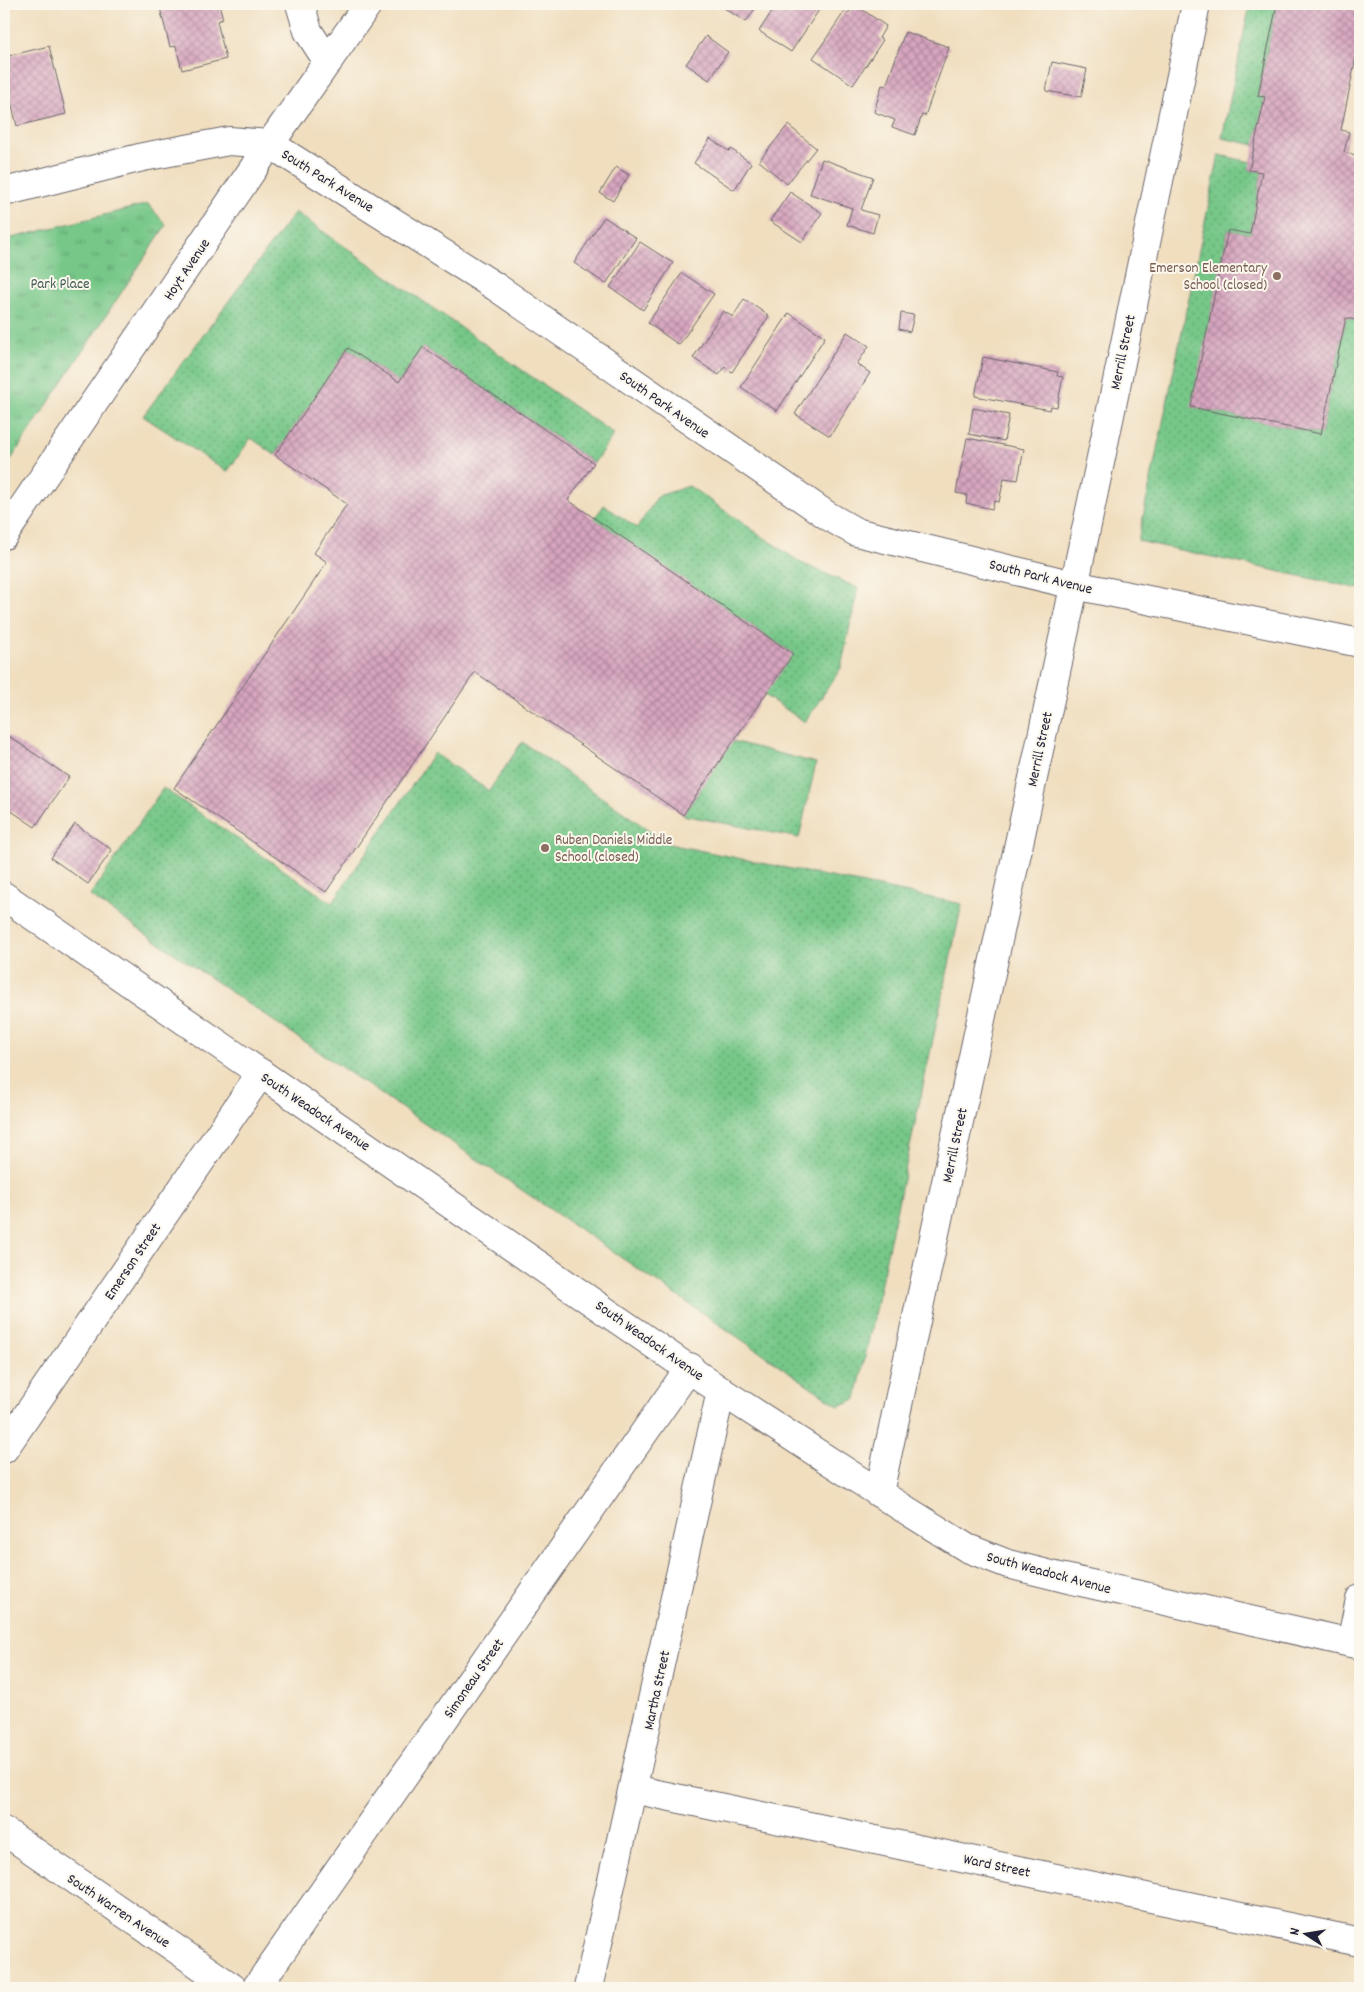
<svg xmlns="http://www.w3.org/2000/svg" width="1364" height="1992" viewBox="0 0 1364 1992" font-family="Dekko,sans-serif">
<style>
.grass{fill:url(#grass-dots);stroke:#4c7462}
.park{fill:url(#park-tufts);stroke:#4c7462}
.building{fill:url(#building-cross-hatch)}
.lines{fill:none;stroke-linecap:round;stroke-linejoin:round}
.minor-casing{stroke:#6a6469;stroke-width:30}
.tertiary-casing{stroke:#6a6469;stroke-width:30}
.minor{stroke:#fff;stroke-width:28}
.tertiary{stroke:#fff;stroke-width:28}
.education-dot{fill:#8d6e63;stroke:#fbf7ec;stroke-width:2}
.labels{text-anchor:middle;stroke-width:4;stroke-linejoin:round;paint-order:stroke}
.street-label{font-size:15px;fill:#22223b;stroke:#fbf7ec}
.education-label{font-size:15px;fill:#785e54;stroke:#fbf7ec;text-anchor:end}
.park-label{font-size:15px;fill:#3f5c56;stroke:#fbf7ec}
</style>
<defs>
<pattern id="grass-dots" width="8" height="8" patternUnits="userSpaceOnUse" patternTransform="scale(1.25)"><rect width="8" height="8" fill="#76c788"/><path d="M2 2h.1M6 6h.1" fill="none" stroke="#60a170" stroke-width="1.8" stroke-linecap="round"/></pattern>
<pattern id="park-tufts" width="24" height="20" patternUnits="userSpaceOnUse" patternTransform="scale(1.25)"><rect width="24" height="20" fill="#76c788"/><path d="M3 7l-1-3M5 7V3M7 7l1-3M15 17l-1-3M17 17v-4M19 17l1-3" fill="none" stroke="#60a170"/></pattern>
<pattern id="building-cross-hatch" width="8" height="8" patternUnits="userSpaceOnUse" patternTransform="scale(1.25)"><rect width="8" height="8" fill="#d7a5bf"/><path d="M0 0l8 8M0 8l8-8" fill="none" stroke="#ae869c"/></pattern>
</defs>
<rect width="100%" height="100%" fill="#fbf7ec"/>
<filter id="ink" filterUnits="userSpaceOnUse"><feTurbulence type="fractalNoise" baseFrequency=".02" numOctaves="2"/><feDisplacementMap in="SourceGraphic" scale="10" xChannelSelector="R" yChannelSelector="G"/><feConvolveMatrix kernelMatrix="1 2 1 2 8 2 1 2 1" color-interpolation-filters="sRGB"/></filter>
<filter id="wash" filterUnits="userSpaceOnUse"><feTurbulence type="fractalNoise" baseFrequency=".0096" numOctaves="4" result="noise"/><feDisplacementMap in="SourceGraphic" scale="20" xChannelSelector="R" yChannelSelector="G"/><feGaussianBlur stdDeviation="1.12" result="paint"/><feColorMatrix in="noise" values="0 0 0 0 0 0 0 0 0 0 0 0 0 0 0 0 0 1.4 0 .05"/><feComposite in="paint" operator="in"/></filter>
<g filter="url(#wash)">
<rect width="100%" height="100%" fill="#f0debf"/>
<!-- grass -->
<g class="grass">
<path d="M1250,4H1277L1258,95L1265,97L1255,145L1222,138Z"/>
<path d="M1219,155L1251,162L1250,170L1262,172L1250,234L1228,230L1192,407L1321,434L1346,318L1360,321V589L1138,541Z"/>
<path d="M295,212L614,434L594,463L423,347L399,382L348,348L275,455L251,438L227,472L143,416Z"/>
<path d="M689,486L801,563L858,588L841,668L805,722L764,695L792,653L594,519L604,505L637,528L658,496Z"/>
<path d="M732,741L816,763L799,838L683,815Z"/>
<path d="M522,742L669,844L962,904L856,1399L839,1406L90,896L163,788L332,903L434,753L489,791Z"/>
</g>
<!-- park -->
<path class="park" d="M148,204L166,225L4,470V240Z"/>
<g id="blocks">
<!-- building -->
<g class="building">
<path d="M159,4H219L223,19L217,21L226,59L182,70L176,46L170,47Z"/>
<path d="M718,4H758L746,22Z"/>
<path d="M777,4H823L791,52L759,31Z"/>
<path d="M854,4L886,26L879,38L883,40L853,85L813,58L845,11L848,14Z"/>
<path d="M1277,4H1360V38L1341,130L1349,132L1344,152L1360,156V321L1346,318L1321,434L1191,407L1228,230L1250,234L1262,172L1249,170L1265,97L1258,96Z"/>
<path d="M905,32L949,47L925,116L922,115L915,135L892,127L895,120L874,112L882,85L886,86Z"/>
<path d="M706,36L728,52L709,80L686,64Z"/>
<path d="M49,46L66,114L17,126L4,73V57Z"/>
<path d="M1052,62L1087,69L1081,97L1046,91Z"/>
<path d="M788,125L816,148L787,184L759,161Z"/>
<path d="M710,139L729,151L731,149L751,163L734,190L694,163Z"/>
<path d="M822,159L873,177L861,210L878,215L873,233L847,225L852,208L810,194Z"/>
<path d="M616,167L629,175L613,201L600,193Z"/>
<path d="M790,192L822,213L802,242L770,221Z"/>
<path d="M604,217L636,238L606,284L574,263Z"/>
<path d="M640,242L673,263L643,310L610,287Z"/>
<path d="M682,273L714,294L679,345L648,323Z"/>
<path d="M744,299L769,316L732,372L725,367L719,375L693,358L723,311L733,317Z"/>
<path d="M789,313L825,337L777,411L741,387Z"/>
<path d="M901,313L914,315L910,332L899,329Z"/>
<path d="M847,332L869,346L857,364L870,373L830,436L795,414Z"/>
<path d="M423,347L594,463L568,500L793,654L683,815L475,672L326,892L174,788L327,562L314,553L347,504L275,455L348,348L399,382Z"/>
<path d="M983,357L1058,372L1057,376L1063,377L1057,407L1051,406L1050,410L975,396Z"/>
<path d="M973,408L1009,415L1004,441L969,434Z"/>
<path d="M967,438L1024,449L1018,480L1004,478L999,502L994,501L992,509L966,503L967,495L956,493Z"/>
<path d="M4,733L69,777L35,827L4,806Z"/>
<path d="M75,824L112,850L88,884L51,858Z"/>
</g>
</g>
</g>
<g filter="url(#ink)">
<use href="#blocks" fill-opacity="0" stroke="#6a6469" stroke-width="1"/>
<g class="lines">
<!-- minor casing -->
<g class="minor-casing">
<g id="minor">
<path d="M300,4L308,31L328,62"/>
<path d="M4,192L143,157L229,141L270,144L496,287L828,516L856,532L1074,585L1360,643"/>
<path d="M4,896L721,1391L879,1493L967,1548L1008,1564L1064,1578L1360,1645"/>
<path d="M4,1449L261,1073"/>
<path d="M879,1493L1066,625L1196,4"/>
<path d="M1351,1643L1360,1599"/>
<path d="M633,1789L1360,1942"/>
<path d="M4,1831L233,1988"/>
<path d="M256,1988L690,1367"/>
<path d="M588,1988L721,1391"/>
</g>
</g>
<!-- tertiary casing -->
<g class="tertiary-casing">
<path id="tertiary" d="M4,535L270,144L368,4"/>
</g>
<!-- minor -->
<use href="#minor" class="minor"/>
<!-- tertiary -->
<use href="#tertiary" class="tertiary"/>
</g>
</g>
<!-- markers -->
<g class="education-dot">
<circle cx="1277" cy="276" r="5"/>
<circle cx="545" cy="848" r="5"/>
</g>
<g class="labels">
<!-- street labels -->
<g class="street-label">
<text transform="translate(328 180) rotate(32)" y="5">South Park Avenue</text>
<text transform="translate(186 269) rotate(-56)" y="5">Hoyt Avenue</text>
<text transform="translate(1122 352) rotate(-78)" y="5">Merrill Street</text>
<text transform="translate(665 404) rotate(35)" y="5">South Park Avenue</text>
<text transform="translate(1041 576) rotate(14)" y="5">South Park Avenue</text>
<text transform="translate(1039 749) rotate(-78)" y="5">Merrill Street</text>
<text transform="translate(316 1111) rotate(34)" y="5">South Weadock Avenue</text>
<text transform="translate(954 1145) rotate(-78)" y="5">Merrill Street</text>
<text transform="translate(132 1261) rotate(-56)" y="5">Emerson Street</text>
<text transform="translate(650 1340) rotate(35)" y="5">South Weadock Avenue</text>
<text transform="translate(1049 1572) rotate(15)" y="5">South Weadock Avenue</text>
<text transform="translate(473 1678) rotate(-55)" y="5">Simoneau Street</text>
<text transform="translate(656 1690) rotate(-78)" y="5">Martha Street</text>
<text transform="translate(997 1865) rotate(12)" y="5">Ward Street</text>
<text transform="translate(119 1910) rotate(34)" y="5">South Warren Avenue</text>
</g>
<!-- education labels -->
<g class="education-label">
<text x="1267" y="272">Emerson Elementary<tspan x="1267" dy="17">School (closed)</tspan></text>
<text x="555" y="844" text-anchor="start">Ruben Daniels Middle<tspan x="555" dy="17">School (closed)</tspan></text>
</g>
<!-- park labels -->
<g class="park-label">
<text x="60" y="288">Park Place</text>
</g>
</g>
<!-- margin -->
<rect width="1364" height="1992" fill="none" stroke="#fbf7ec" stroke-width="20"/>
<!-- north arrow -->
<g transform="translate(1306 1934) rotate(282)" stroke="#fbf7ec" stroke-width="4" paint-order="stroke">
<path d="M0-4L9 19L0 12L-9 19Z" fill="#22223b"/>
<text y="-8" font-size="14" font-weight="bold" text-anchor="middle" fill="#22223b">N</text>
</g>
</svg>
